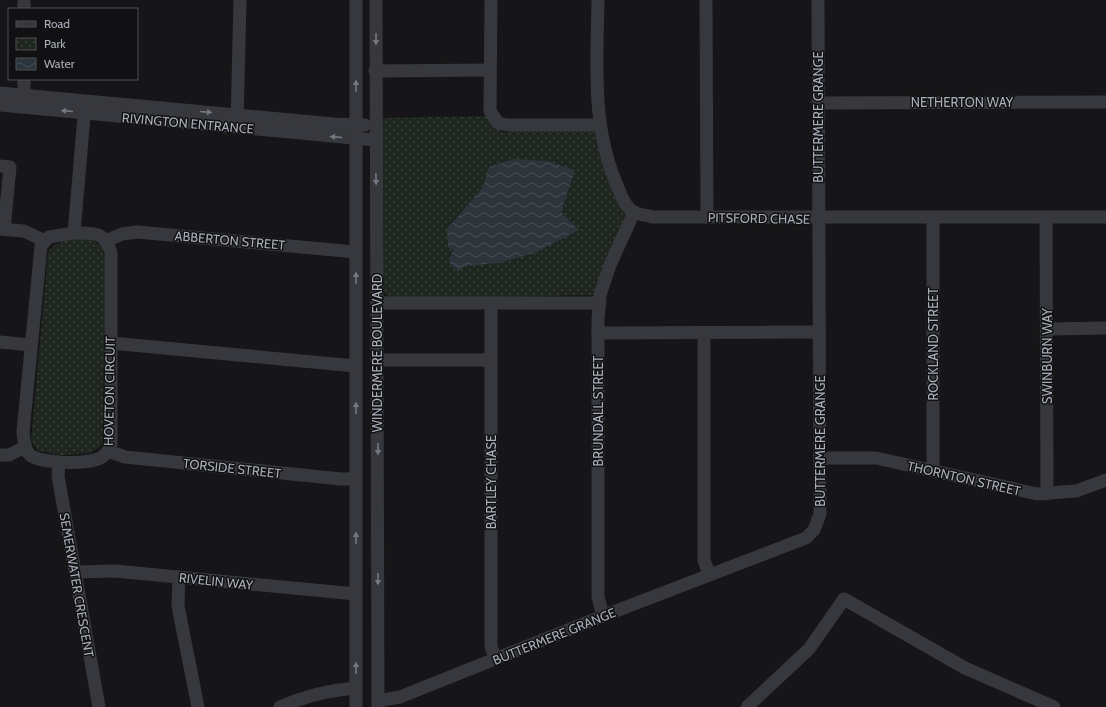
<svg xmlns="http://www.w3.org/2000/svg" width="1106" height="707" viewBox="0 0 1106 707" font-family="Cabin,sans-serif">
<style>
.park{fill:url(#park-dots)}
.water{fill:url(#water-waves)}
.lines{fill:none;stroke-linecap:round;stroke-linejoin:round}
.minor{stroke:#37383d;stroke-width:13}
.oneway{fill:#757881}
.labels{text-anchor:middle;stroke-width:3;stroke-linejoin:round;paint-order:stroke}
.street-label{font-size:13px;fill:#a8adb8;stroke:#111113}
</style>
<defs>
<pattern id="park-dots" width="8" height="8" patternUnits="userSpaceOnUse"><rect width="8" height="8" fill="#1e261f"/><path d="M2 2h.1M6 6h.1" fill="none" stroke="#3c433d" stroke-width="1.8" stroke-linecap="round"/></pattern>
<pattern id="water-waves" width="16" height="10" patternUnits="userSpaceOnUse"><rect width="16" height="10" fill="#2c353c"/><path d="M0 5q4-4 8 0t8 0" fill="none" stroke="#485056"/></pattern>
</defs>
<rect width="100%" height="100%" fill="#161618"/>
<!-- park -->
<g class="park">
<path d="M488,116L501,132L596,129L626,212L594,295L390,299L382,290L383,118Z"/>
<path d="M92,239L102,247L105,261L103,444L91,453L62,455L38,451L31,441L48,253C57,237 75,240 92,239Z"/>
</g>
<!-- water -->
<path class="water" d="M514,159L547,161L575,170L561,212L579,230L537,252L499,263L465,266L458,272L449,262L453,250L448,247L447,229L483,187L489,167Z"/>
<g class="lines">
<!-- minor -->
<g class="minor">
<path d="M24,0V9"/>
<path d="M356,0V707"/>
<path d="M376,0L378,707"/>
<path d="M491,0L490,111L498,123L508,125H599"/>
<path d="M598,0C597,66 591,128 619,190C622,198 626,208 634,212C639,215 647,215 652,217H1106"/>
<path d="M706,0L707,217"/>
<path d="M375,71L490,70"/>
<path d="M24,79V103"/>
<path d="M0,93L334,124L365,125"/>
<path d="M818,103L1106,102"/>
<path d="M0,105L375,140"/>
<path d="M237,124L240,0"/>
<path d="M0,166L10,167L4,229"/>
<path d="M1046,217L1047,494"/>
<path d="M933,218V471"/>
<path d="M0,229L24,231L45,241"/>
<path d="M74,233C95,233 103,231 111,252V444C109,450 107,454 102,457C91,465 41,464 30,455C24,449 24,440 23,432L41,246L49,237Z"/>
<path d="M74,233L85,105"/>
<path d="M106,241L122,234L137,232L356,252"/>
<path d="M377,303H600"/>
<path d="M491,303V647L496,659"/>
<path d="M1047,329L1106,328"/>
<path d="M598,333L819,332"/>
<path d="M704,333V560L709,574"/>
<path d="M0,342L31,345"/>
<path d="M111,343L356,366"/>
<path d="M377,360H491"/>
<path d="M108,451L125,457L341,479H356"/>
<path d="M0,455H9L25,447"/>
<path d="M820,458H876L1037,494L1076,491L1106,480"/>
<path d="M59,462L58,476L99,707"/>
<path d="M75,572L115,571L356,594"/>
<path d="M179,577L178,606L198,707"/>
<path d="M603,616L598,597V320L600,295L610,265L634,212"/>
<path d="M378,701L400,697L603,616L806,538L814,530L820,514L818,0"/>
<path d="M280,707C305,696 329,690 356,688"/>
<path d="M747,707L809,649L844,599L965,668L1054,707"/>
</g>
</g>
<!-- one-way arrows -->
<defs><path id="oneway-solid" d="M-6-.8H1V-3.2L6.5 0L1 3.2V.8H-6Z"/></defs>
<g class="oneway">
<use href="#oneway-solid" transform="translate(376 39) rotate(90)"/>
<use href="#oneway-solid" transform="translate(356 86) rotate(-90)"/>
<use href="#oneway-solid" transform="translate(67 111) rotate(-175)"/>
<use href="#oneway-solid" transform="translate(206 112) rotate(5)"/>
<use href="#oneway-solid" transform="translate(336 137) rotate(-175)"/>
<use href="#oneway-solid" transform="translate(376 179) rotate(89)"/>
<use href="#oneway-solid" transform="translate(356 278) rotate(-90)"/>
<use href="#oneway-solid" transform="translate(356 408) rotate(-90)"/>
<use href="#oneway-solid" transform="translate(378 449) rotate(90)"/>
<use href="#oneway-solid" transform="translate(356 538) rotate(-90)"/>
<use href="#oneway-solid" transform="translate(378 579) rotate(90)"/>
<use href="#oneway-solid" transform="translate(356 668) rotate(-90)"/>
</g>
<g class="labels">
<!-- street labels -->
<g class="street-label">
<text x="962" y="107">NETHERTON WAY</text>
<text transform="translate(818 117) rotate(-90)" y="5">BUTTERMERE GRANGE</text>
<text transform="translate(188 123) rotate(5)" y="5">RIVINGTON ENTRANCE</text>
<text transform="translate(759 218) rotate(1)" y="5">PITSFORD CHASE</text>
<text transform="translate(230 240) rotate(5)" y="5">ABBERTON STREET</text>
<text transform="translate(933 344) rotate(-90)" y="5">ROCKLAND STREET</text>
<text transform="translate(377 353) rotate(-90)" y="5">WINDERMERE BOULEVARD</text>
<text transform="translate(1047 356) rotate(-90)" y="5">SWINBURN WAY</text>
<text transform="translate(109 391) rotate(-89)" y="5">HOVETON CIRCUIT</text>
<text transform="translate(598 411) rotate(-90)" y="5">BRUNDALL STREET</text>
<text transform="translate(820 441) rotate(-90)" y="5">BUTTERMERE GRANGE</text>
<text transform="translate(232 468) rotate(6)" y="5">TORSIDE STREET</text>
<text transform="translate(964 478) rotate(13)" y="5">THORNTON STREET</text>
<text transform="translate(491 482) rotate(-90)" y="5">BARTLEY CHASE</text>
<text transform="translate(216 581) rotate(6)" y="5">RIVELIN WAY</text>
<text transform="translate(77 585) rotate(80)" y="5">SEMERWATER CRESCENT</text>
<text transform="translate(554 636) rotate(-22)" y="5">BUTTERMERE GRANGE</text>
</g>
</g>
<!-- legend -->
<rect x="8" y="8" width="130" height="72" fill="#111113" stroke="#4d4f55"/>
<rect x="16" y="21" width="20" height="6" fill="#37383d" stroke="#4d4f55"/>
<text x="44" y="28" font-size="12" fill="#a8adb8">Road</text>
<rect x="16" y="38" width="20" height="12" fill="url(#park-dots)" stroke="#4d4f55"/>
<text x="44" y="48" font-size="12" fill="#a8adb8">Park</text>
<rect x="16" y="58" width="20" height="12" fill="url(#water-waves)" stroke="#4d4f55"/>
<text x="44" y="68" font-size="12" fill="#a8adb8">Water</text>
</svg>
